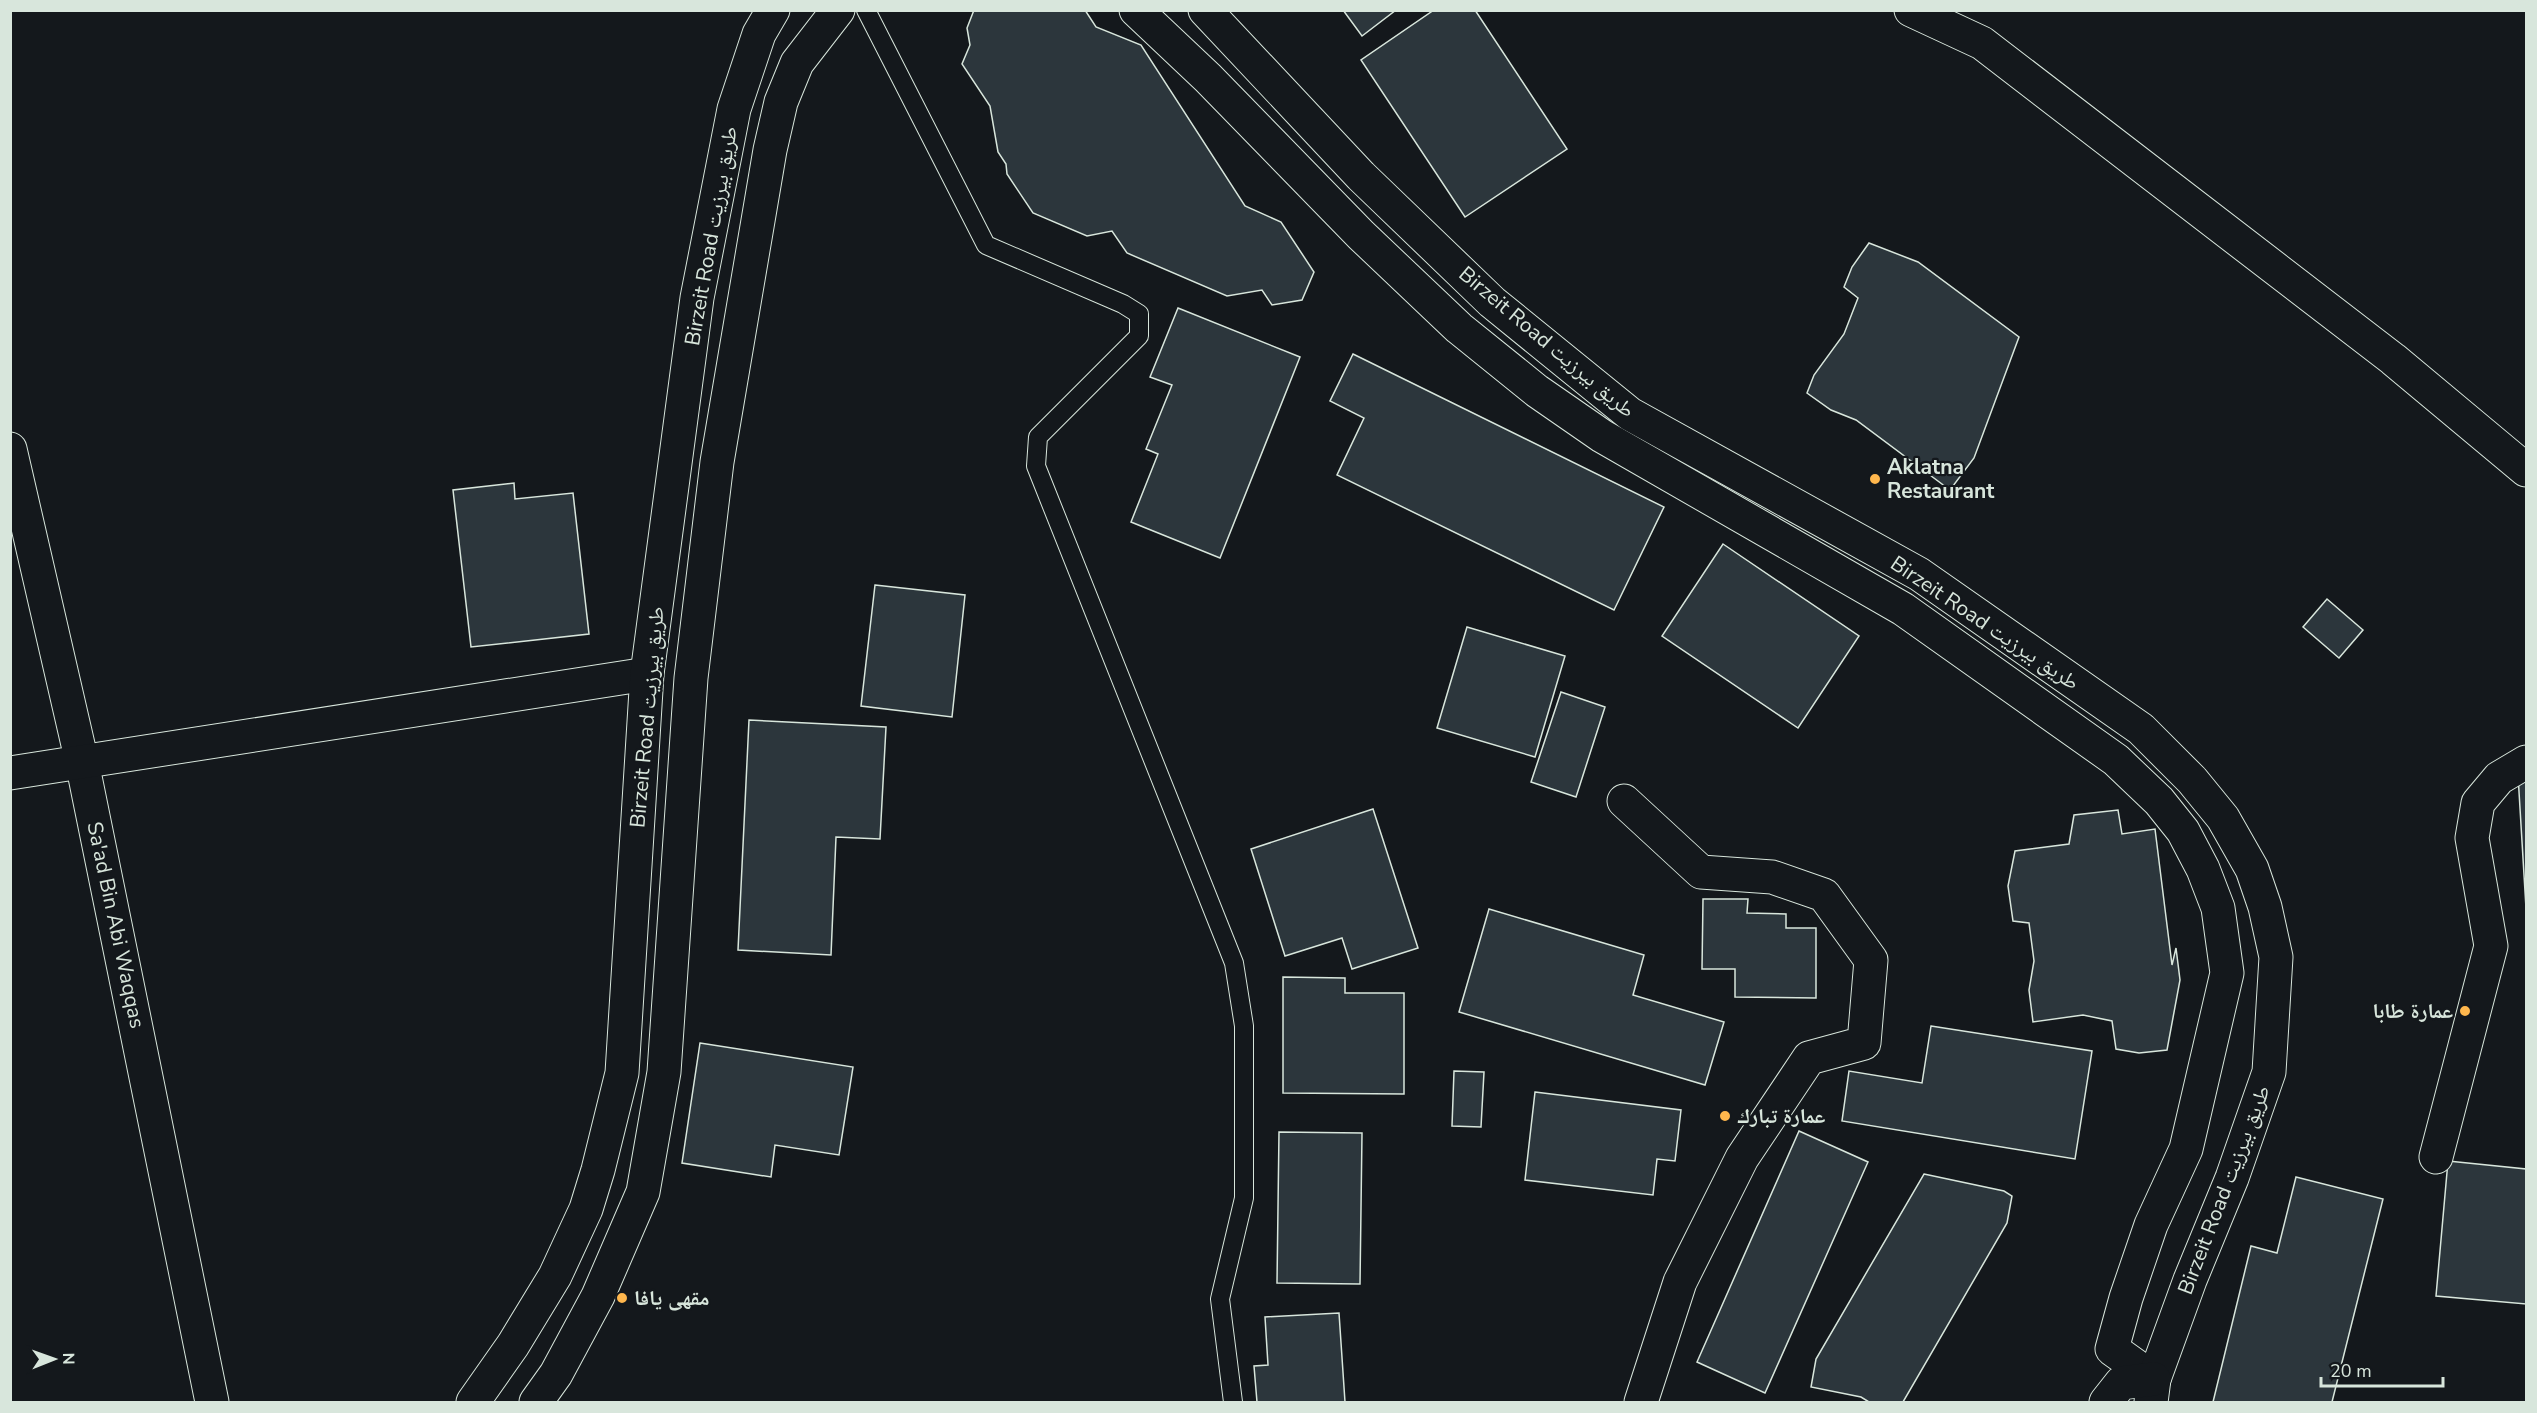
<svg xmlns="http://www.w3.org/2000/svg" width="2537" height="1413" viewBox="0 0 2537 1413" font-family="'Nunito Sans','Noto Naskh Arabic',sans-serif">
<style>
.building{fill:#2c363c;stroke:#d8e6dc;stroke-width:1.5}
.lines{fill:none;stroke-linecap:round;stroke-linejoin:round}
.lane-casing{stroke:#d8e6dc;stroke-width:20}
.street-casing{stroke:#d8e6dc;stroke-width:35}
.secondary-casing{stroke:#d8e6dc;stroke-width:35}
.lane{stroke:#14181c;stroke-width:18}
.street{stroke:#14181c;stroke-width:33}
.secondary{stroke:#14181c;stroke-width:33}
.poi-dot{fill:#ffb74d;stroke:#14181c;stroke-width:2}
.labels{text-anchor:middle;stroke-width:4.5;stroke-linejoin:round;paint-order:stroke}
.street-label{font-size:21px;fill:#d8e6dc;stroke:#14181c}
.poi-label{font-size:21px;font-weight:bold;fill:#d8e6dc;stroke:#14181c;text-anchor:start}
</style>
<rect width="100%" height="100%" fill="#14181c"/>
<!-- building -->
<g class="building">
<path d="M974,10H1085L1096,27L1141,45L1245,206L1281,222L1314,272L1302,300L1272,305L1262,290L1227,296L1127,253L1112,231L1087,236L1033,213L1007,174L1006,164L998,152L990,106L962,64L970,45L967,28Z"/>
<path d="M1343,10H1396L1362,36Z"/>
<path d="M1434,10H1475L1567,149L1465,217L1361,60Z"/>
<path d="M1869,243L1918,262L2019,337L1974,458L1950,490L1856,420L1831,410L1807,393L1814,375L1844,334L1858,298L1844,287L1852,267Z"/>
<path d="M1178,308L1300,357L1220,558L1131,522L1158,454L1146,449L1172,385L1150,377Z"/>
<path d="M1353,354L1664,507L1614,610L1337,475L1364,418L1330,401Z"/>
<path d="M514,483L515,499L573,493L589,634L471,647L453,490Z"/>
<path d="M1723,544L1859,636L1798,728L1662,636Z"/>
<path d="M875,585L965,595L952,717L861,706Z"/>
<path d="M2327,599L2363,630L2339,658L2303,627Z"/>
<path d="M1467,627L1565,656L1535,757L1437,728Z"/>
<path d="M1561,692L1605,707L1576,797L1531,782Z"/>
<path d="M749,720L886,727L880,839L836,837L831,955L738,950Z"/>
<path d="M2526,774V908L2518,775Z"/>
<path d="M1373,809L1418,948L1352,969L1342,938L1285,956L1251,849Z"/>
<path d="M2118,810L2122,834L2155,829L2172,965L2176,948L2180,980L2167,1050L2139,1053L2116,1049L2112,1021L2083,1015L2033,1022L2029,990L2034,961L2029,923L2013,921L2008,886L2015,851L2069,844L2074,815Z"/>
<path d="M1703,899H1748L1747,913L1786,914V928H1816V998L1735,997V969H1702Z"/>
<path d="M1489,909L1644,955L1633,995L1724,1022L1705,1085L1459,1012Z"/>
<path d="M1283,977L1345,978V993H1404V1094L1283,1093Z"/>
<path d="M1931,1026L2092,1051L2075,1159L1842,1121L1849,1071L1922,1083Z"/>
<path d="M700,1043L853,1067L839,1155L775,1145L771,1177L682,1163Z"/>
<path d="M1454,1071L1484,1072L1481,1127L1452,1126Z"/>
<path d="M1535,1092L1681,1110L1675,1161L1657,1159L1653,1195L1525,1180Z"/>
<path d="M1799,1131L1868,1162L1765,1393L1697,1362Z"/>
<path d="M1279,1132L1362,1133L1360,1284L1277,1283Z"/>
<path d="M2448,1161L2526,1169V1304L2436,1296Z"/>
<path d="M1924,1174L2004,1191L2012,1196L2007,1223L1903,1402H1869L1861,1397L1811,1387L1816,1359Z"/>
<path d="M2296,1177L2383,1199L2332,1402H2213L2251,1246L2277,1253Z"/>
<path d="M1339,1313L1345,1402H1257L1254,1366L1268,1365L1265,1317Z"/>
</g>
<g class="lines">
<!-- lane casing -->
<g class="lane-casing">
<path id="lane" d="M866,10L986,245L1123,304L1139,314V336L1038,437L1036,466L1234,963L1244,1026V1198L1220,1299L1233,1402"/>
</g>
<!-- street casing -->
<g class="street-casing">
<g id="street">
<path d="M1911,10L1982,43L2393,359L2526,470"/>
<path d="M10,449L82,762L212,1402"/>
<path d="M10,773L647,674"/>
<path d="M1624,801L1701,872L1772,877L1824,895L1871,960L1864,1043L1809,1058L1742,1158L1680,1282L1641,1402"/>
<path d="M2436,1157L2491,946L2472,838L2478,803L2499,778L2526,762"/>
</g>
</g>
<!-- secondary casing -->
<g class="secondary-casing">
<g id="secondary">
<path d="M1136,10L1208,78L1361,235L1459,328L1537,391L1602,436L1903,609L2116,760L2159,801L2183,831L2203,869L2218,908L2227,973L2186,1149L2151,1225L2126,1298L2112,1349L2154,1379"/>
<path d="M1205,10L1361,176L1492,302L1630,414L1919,574L2141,729L2192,780L2223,818L2252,869L2265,907L2276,957L2269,1072L2232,1178L2190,1280L2154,1379L2151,1402"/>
<path d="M473,1402L513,1345L555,1276L586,1209L598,1170L622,1073L647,674L697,298L734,109L759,34L773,10"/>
<path d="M536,1402L556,1374L598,1296L643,1192L664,1072L691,678L717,462L770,150L781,102L797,63L838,10"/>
<path d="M2106,1402L2121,1383L2154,1379"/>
</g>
</g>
<!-- lane -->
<use href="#lane" class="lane"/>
<!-- street -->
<use href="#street" class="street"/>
<!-- secondary -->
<use href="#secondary" class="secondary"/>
</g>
<!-- markers -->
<g class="poi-dot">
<circle cx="1875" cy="479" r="6"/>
<circle cx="2465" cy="1011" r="6"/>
<circle cx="1725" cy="1116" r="6"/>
<circle cx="622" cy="1298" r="6"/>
</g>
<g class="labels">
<!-- street labels -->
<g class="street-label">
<text transform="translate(711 236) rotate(-80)" y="7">Birzeit Road طريق بيرزيت</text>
<text transform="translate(1547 342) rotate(40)" y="7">Birzeit Road طريق بيرزيت</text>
<text transform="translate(1985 623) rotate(34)" y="7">Birzeit Road طريق بيرزيت</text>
<text transform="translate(647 717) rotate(-85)" y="7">Birzeit Road طريق بيرزيت</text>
<text transform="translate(116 925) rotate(78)" y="7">Sa'ad Bin Abi Waqqas</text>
<text transform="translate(2224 1190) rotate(-69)" y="7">Birzeit Road طريق بيرزيت</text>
</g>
<!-- poi labels -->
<g class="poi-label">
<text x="1887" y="474">Aklatna<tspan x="1887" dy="24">Restaurant</tspan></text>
<text x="2453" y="1018" text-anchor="end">عمارة طابا</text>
<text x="1737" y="1123">عمارة تبارك</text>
<text x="634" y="1305">مقهى يافا</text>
</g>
</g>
<!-- border -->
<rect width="2537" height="1413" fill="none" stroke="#d8e6dc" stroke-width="24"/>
<!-- north arrow -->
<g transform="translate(54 1359) rotate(89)" stroke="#14181c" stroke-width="4.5" paint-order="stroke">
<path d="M0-4.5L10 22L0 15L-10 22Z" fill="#d8e6dc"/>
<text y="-9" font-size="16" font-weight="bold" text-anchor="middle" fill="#d8e6dc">N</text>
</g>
<!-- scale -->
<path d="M2321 1377v9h122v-9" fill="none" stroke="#d8e6dc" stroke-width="3"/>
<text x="2330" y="1377" font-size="18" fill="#d8e6dc" stroke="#14181c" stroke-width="4.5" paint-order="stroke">20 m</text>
</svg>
